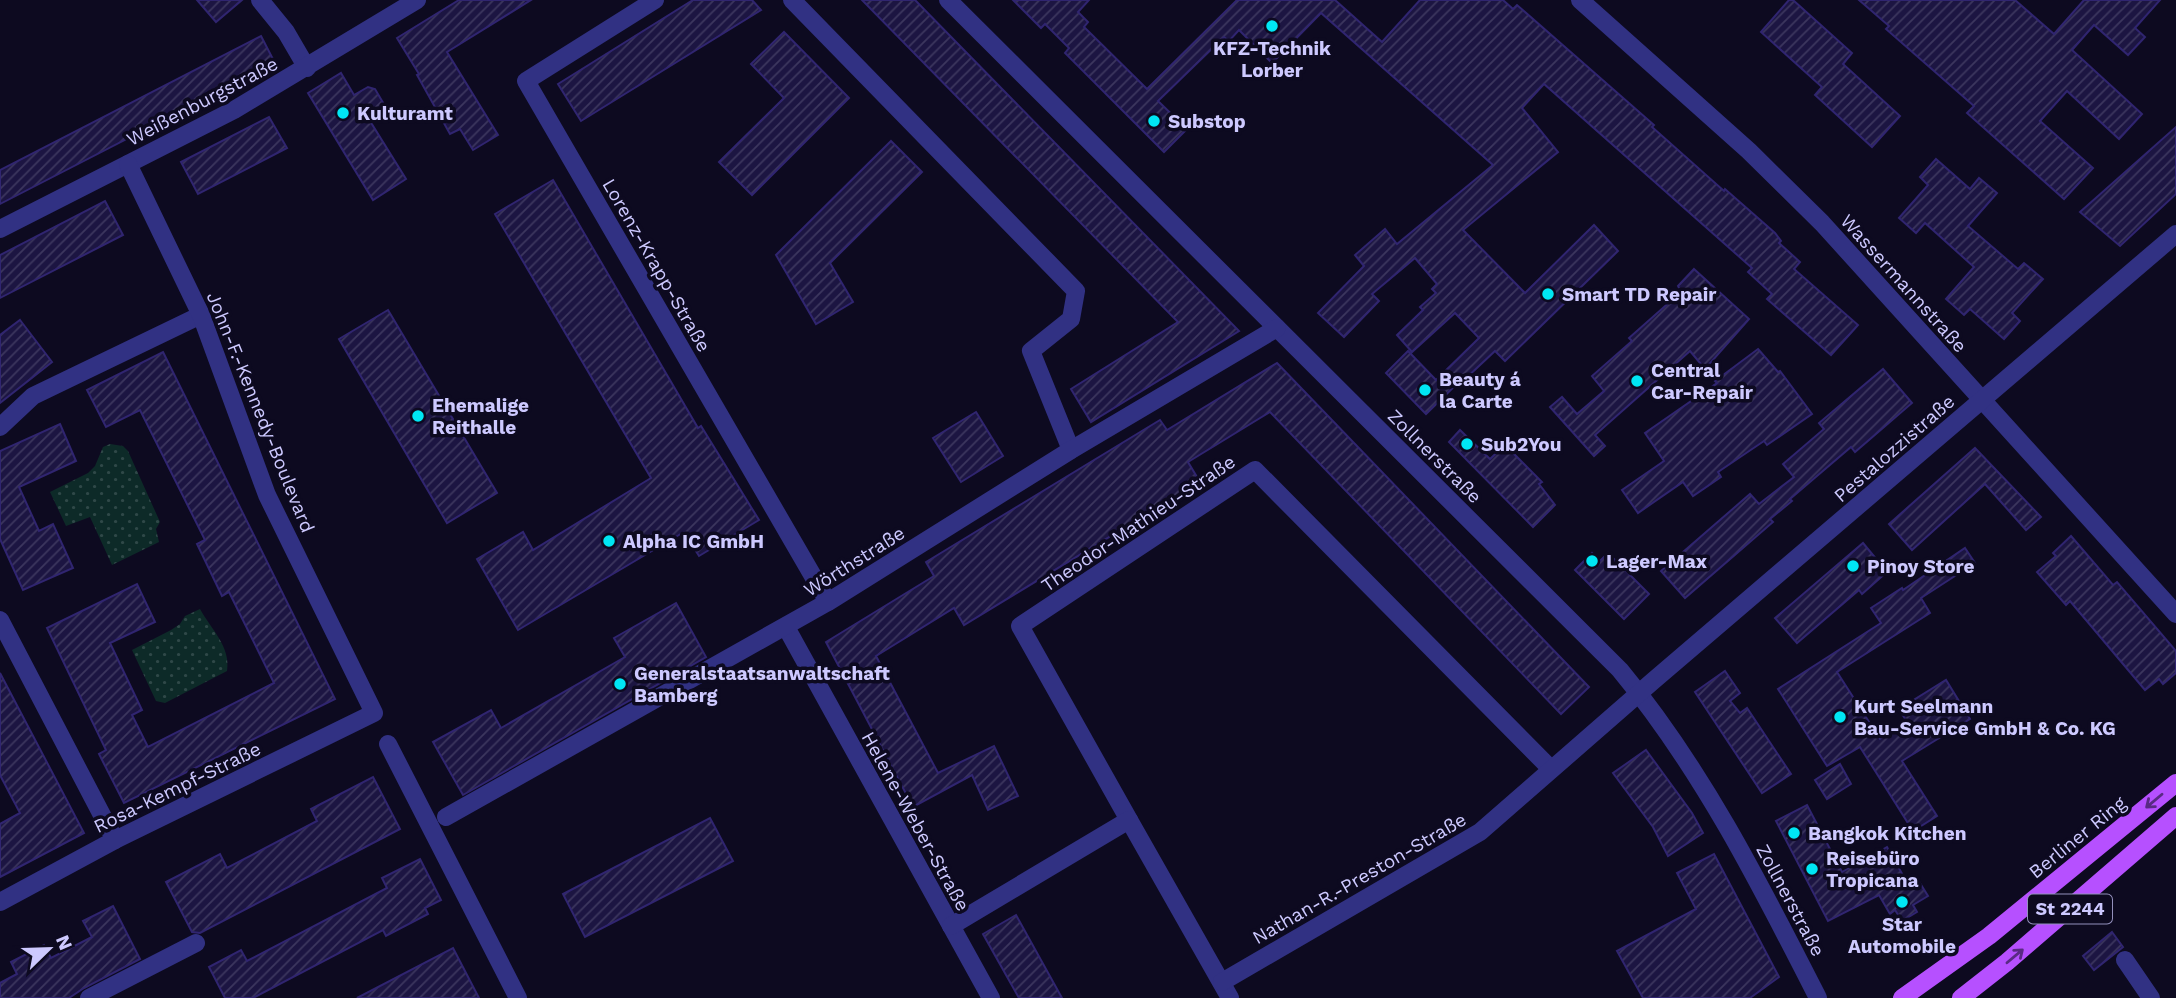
<svg xmlns="http://www.w3.org/2000/svg" width="2176" height="998" viewBox="0 0 2176 998" font-family="'Work Sans',sans-serif">
<style>
.grass{fill:url(#grass-dots)}
.building{fill:url(#building-hatch);stroke:#302570;stroke-width:2}
.lines{fill:none;stroke-linecap:round;stroke-linejoin:round}
.minor{stroke:#313183;stroke-width:18}
.major{stroke:#b650ff;stroke-width:18}
.oneway{stroke:#592a84}
.poi-dot{fill:#00e6f4;stroke:#0d0a20;stroke-width:2.5}
.labels{text-anchor:middle;stroke-width:7;stroke-linejoin:round;paint-order:stroke}
.shield{fill:#0d0a20;stroke:#9390bc;stroke-width:2}
.shield-label{font-size:18px;font-weight:bold;fill:#cdc9ff}
.poi-label{font-size:19px;font-weight:bold;fill:#cdc9ff;stroke:#0d0a20;text-anchor:start}
.street-label{font-size:19px;fill:#cdc9ff;stroke:#0d0a20}
</style>
<defs>
<pattern id="grass-dots" width="8" height="8" patternUnits="userSpaceOnUse" patternTransform="scale(1.75)"><rect width="8" height="8" fill="#0d2a28"/><path d="M2 2h.1M6 6h.1" fill="none" stroke="#2f4848" stroke-width="1.8" stroke-linecap="round"/></pattern>
<pattern id="building-hatch" width="6" height="6" patternUnits="userSpaceOnUse" patternTransform="scale(1.75)"><rect width="6" height="6" fill="#1c1542"/><path d="M-1 1l2-2M0 6l6-6M5 7l2-2" fill="none" stroke="#3c365e"/></pattern>
</defs>
<rect width="100%" height="100%" fill="#0d0a20"/>
<!-- grass -->
<g class="grass">
<path d="M110,444L123,446L128,451L160,522L156,529L159,542L112,565L90,517L66,526L50,492L88,473L95,466L103,447Z"/>
<path d="M200,609C211,629 231,647 227,671L165,703L156,701L132,650L171,630L180,624L185,616Z"/>
</g>
<!-- building -->
<g class="building">
<path d="M197,0H242L216,22Z"/>
<path d="M459,0H531L447,52L498,135L473,150L460,129L450,134L417,75L419,74L397,38Z"/>
<path d="M693,0H752L761,10L581,121L558,84Z"/>
<path d="M862,0H915L1239,331L1091,422L1071,389L1178,322Z"/>
<path d="M1013,0H1089L1078,12L1088,22L1084,27L1147,89L1237,0H1335L1382,42L1420,0H1503L1513,9L1517,5L1654,125L1652,127L1724,191L1725,189L1775,233L1781,241L1779,243L1800,262L1794,269L1858,325L1831,355L1767,299L1772,294L1748,272L1752,268L1544,84L1522,108L1558,152L1463,230L1525,293L1594,225L1618,251L1505,361L1495,351L1464,380L1463,378L1426,414L1386,373L1408,351L1436,380L1479,338L1455,313L1412,352L1397,335L1423,310L1420,307L1436,293L1432,289L1437,284L1415,258L1372,294L1379,301L1344,337L1318,313L1364,266L1355,255L1385,229L1397,244L1493,165L1321,13L1272,63L1239,30L1229,41L1224,37L1158,101L1187,129L1164,152L1065,53L1069,48L1045,24L1041,28Z"/>
<path d="M1789,0H1793L1852,53L1843,64L1900,116L1872,147L1815,95L1822,87L1761,32Z"/>
<path d="M1859,0H2015L2054,34L2084,0H2160L2135,28L2145,37L2128,55L2094,25L2072,50L2142,114L2119,139L2067,91L2040,121L2093,168L2064,199L1967,113L1974,106L1886,29L1889,26Z"/>
<path d="M784,32L849,98L752,195L719,162L784,98L751,64Z"/>
<path d="M261,36L275,63L0,204V170Z"/>
<path d="M341,73L354,95L368,87L375,89L385,106L384,112L370,121L406,179L373,200L308,93Z"/>
<path d="M269,117L287,148L198,194L181,162Z"/>
<path d="M2176,127V194L2120,246L2080,212Z"/>
<path d="M891,141L922,172L830,263L853,302L816,324L776,255Z"/>
<path d="M1936,159L1970,189L1979,178L1997,193L1968,226L2018,269L2024,263L2043,279L2012,313L2020,321L2004,339L1970,309L1964,315L1946,299L1974,267L1925,223L1916,233L1899,218L1928,185L1920,177Z"/>
<path d="M553,180L698,428L701,426L759,520L699,556L684,532L518,630L477,559L523,532L533,550L651,478L495,214Z"/>
<path d="M105,201L123,235L0,298V255Z"/>
<path d="M1694,269L1749,319L1705,369L1690,351L1595,435L1605,446L1594,456L1550,407L1562,397L1577,414L1604,391L1592,376L1632,341L1629,338L1681,292L1678,286Z"/>
<path d="M388,310L497,493L447,523L339,339Z"/>
<path d="M20,320L52,362L0,403V335Z"/>
<path d="M1758,349L1778,372L1780,371L1812,414L1767,445L1764,441L1718,472L1721,477L1693,496L1683,482L1638,513L1622,490L1664,461L1645,433L1717,383L1715,381Z"/>
<path d="M163,352L335,699L124,803L99,754L106,750L47,628L137,584L155,622L110,643L142,710L132,715L148,747L274,683L229,592L222,596L197,544L205,540L140,410L106,427L87,390Z"/>
<path d="M1277,363L1589,687L1561,714L1270,412L1188,462L1200,482L964,625L954,608L876,656L938,773L994,746L1018,796L988,810L972,775L913,807L826,642L934,576L926,562L1160,420L1167,430Z"/>
<path d="M1883,369L1912,403L1855,452L1851,447L1790,499L1792,501L1770,519L1773,522L1685,598L1661,571L1750,494L1759,504L1794,477L1783,464L1824,429L1819,423Z"/>
<path d="M976,412L1003,456L961,482L933,438Z"/>
<path d="M60,424L76,461L19,487L39,531L53,524L73,568L23,590L0,539V451Z"/>
<path d="M1460,430L1490,459L1505,445L1542,482L1539,484L1555,505L1533,527L1449,442Z"/>
<path d="M1975,448L2041,517L2026,530L1985,484L1912,550L1889,524Z"/>
<path d="M2071,536L2113,585L2117,582L2176,651V673L2163,684L2159,679L2145,690L2070,601L2066,605L2037,572L2056,556L2053,553Z"/>
<path d="M1863,543L1887,572L1862,594L1859,590L1797,643L1775,618Z"/>
<path d="M1965,548L1975,563L1921,598L1930,613L1837,672L1880,739L1907,722L1899,709L1946,680L1970,719L1902,761L1937,816L1913,831L1860,747L1827,766L1778,689L1881,623L1871,608L1902,588L1903,590Z"/>
<path d="M1592,553L1600,561L1608,553L1649,594L1624,619L1575,570Z"/>
<path d="M676,603L706,657L463,795L433,742L491,710L501,728L625,657L614,638Z"/>
<path d="M1725,671L1740,693L1730,701L1740,713L1747,708L1791,774L1762,793L1695,692Z"/>
<path d="M0,673L84,833L0,877V824L20,813L0,775Z"/>
<path d="M1646,750L1692,813L1703,833L1668,856L1653,827L1613,773Z"/>
<path d="M1840,764L1851,784L1827,799L1815,780Z"/>
<path d="M373,777L400,829L200,933L192,932L166,882L220,854L227,868L317,821L311,809Z"/>
<path d="M1807,805L1842,872L1887,847L1909,886L1918,880L1928,896L1913,905L1917,912L1902,921L1895,910L1890,914L1879,895L1828,921L1776,821Z"/>
<path d="M710,818L733,861L585,937L563,894Z"/>
<path d="M1714,854L1779,977L1750,998H1643L1617,951L1696,909L1677,873Z"/>
<path d="M420,859L441,900L425,908L428,914L386,936L383,930L253,998H225L209,967L241,950L247,961L387,888L382,878Z"/>
<path d="M113,906L140,959L84,988L69,998H0V983L17,974L11,962L44,945L51,958L92,937L83,921Z"/>
<path d="M1016,915L1062,998H1019L983,934Z"/>
<path d="M2112,932L2123,947L2094,970L2083,956Z"/>
<path d="M453,948L479,998H357Z"/>
</g>
<g class="lines">
<!-- minor -->
<g class="minor">
<path d="M260,0L286,32L307,68"/>
<path d="M655,0L526,81L828,602"/>
<path d="M792,0L1076,291L1071,319L1031,351L1071,450"/>
<path d="M948,0L1620,670C1702,769 1760,884 1818,998"/>
<path d="M1580,0L1749,151L1822,223L2176,614"/>
<path d="M0,229L234,110L417,0"/>
<path d="M0,427L33,396L201,315"/>
<path d="M0,620L115,840"/>
<path d="M786,627L991,998"/>
<path d="M388,744L518,998"/>
<path d="M446,817L828,602L1071,450L1277,328"/>
<path d="M1129,820L1020,626L1255,470L1551,769"/>
<path d="M0,902L115,840L374,713L267,495L201,315L128,164"/>
<path d="M951,926L1129,820L1230,998"/>
<path d="M2125,960L2151,998"/>
<path d="M1222,982L1480,832L1653,681L2176,234"/>
<path d="M89,998L196,943"/>
</g>
<!-- major -->
<g class="major">
<path d="M1902,998L1989,936L2176,783"/>
<path d="M1961,998L2007,962L2176,816"/>
</g>
</g>
<!-- one-way arrows -->
<defs><path id="oneway-shaft" d="M-6 0H5M1.5-3L5.5 0L1.5 3" fill="none" stroke-width="1.6" stroke-linecap="round" stroke-linejoin="round" transform="scale(1.75)"/></defs>
<g class="oneway">
<use href="#oneway-shaft" transform="translate(2154 801) rotate(140)"/>
<use href="#oneway-shaft" transform="translate(2015 956) rotate(-40)"/>
</g>
<!-- markers -->
<g class="poi-dot">
<circle cx="1272" cy="26" r="7"/>
<circle cx="343" cy="113" r="7"/>
<circle cx="1154" cy="121" r="7"/>
<circle cx="1548" cy="294" r="7"/>
<circle cx="1637" cy="381" r="7"/>
<circle cx="1425" cy="390" r="7"/>
<circle cx="418" cy="416" r="7"/>
<circle cx="1467" cy="444" r="7"/>
<circle cx="609" cy="541" r="7"/>
<circle cx="1592" cy="561" r="7"/>
<circle cx="1853" cy="566" r="7"/>
<circle cx="620" cy="684" r="7"/>
<circle cx="1840" cy="717" r="7"/>
<circle cx="1794" cy="833" r="7"/>
<circle cx="1812" cy="869" r="7"/>
<circle cx="1902" cy="902" r="7"/>
</g>
<g class="labels">
<!-- shield labels -->
<rect class="shield" x="2028" y="894.5" width="84" height="29" rx="5"/>
<g class="shield-label">
<text x="2070" y="915">St 2244</text>
</g>
<!-- poi labels -->
<g class="poi-label">
<text x="1272" y="55" text-anchor="middle">KFZ-Technik<tspan x="1272" dy="22">Lorber</tspan></text>
<text x="357" y="120">Kulturamt</text>
<text x="1168" y="128">Substop</text>
<text x="1562" y="301">Smart TD Repair</text>
<text x="1651" y="377">Central<tspan x="1651" dy="22">Car-Repair</tspan></text>
<text x="1439" y="386">Beauty á<tspan x="1439" dy="22">la Carte</tspan></text>
<text x="432" y="412">Ehemalige<tspan x="432" dy="22">Reithalle</tspan></text>
<text x="1481" y="451">Sub2You</text>
<text x="623" y="548">Alpha IC GmbH</text>
<text x="1606" y="568">Lager-Max</text>
<text x="1867" y="573">Pinoy Store</text>
<text x="634" y="680">Generalstaatsanwaltschaft<tspan x="634" dy="22">Bamberg</tspan></text>
<text x="1854" y="713">Kurt Seelmann<tspan x="1854" dy="22">Bau-Service GmbH &amp; Co. KG</tspan></text>
<text x="1808" y="840">Bangkok Kitchen</text>
<text x="1826" y="865">Reisebüro<tspan x="1826" dy="22">Tropicana</tspan></text>
<text x="1902" y="931" text-anchor="middle">Star<tspan x="1902" dy="22">Automobile</tspan></text>
</g>
<!-- street labels -->
<g class="street-label">
<text transform="translate(202 101) rotate(-28)" y="7">Weißenburgstraße</text>
<text transform="translate(657 265) rotate(60)" y="7">Lorenz-Krapp-Straße</text>
<text transform="translate(1904 283) rotate(48)" y="7">Wassermannstraße</text>
<text transform="translate(261 412) rotate(68)" y="7">John-F.-Kennedy-Boulevard</text>
<text transform="translate(1894 448) rotate(-41)" y="7">Pestalozzistraße</text>
<text transform="translate(1435 456) rotate(45)" y="7">Zollnerstraße</text>
<text transform="translate(1138 523) rotate(-34)" y="7">Theodor-Mathieu-Straße</text>
<text transform="translate(854 561) rotate(-32)" y="7">Wörthstraße</text>
<text transform="translate(177 787) rotate(-26)" y="7">Rosa-Kempf-Straße</text>
<text transform="translate(916 821) rotate(61)" y="7">Helene-Weber-Straße</text>
<text transform="translate(2077 837) rotate(-39)" y="7">Berliner Ring</text>
<text transform="translate(1359 878) rotate(-30)" y="7">Nathan-R.-Preston-Straße</text>
<text transform="translate(1791 900) rotate(62)" y="7">Zollnerstraße</text>
</g>
</g>
<!-- north arrow -->
<g transform="translate(49 949) rotate(67)" stroke="#0d0a20" stroke-width="5" paint-order="stroke">
<path d="M0-5L12 26L0 18L-12 26Z" fill="#cdc9ff"/>
<text y="-10" font-size="19" font-weight="bold" text-anchor="middle" fill="#cdc9ff">N</text>
</g>
</svg>
